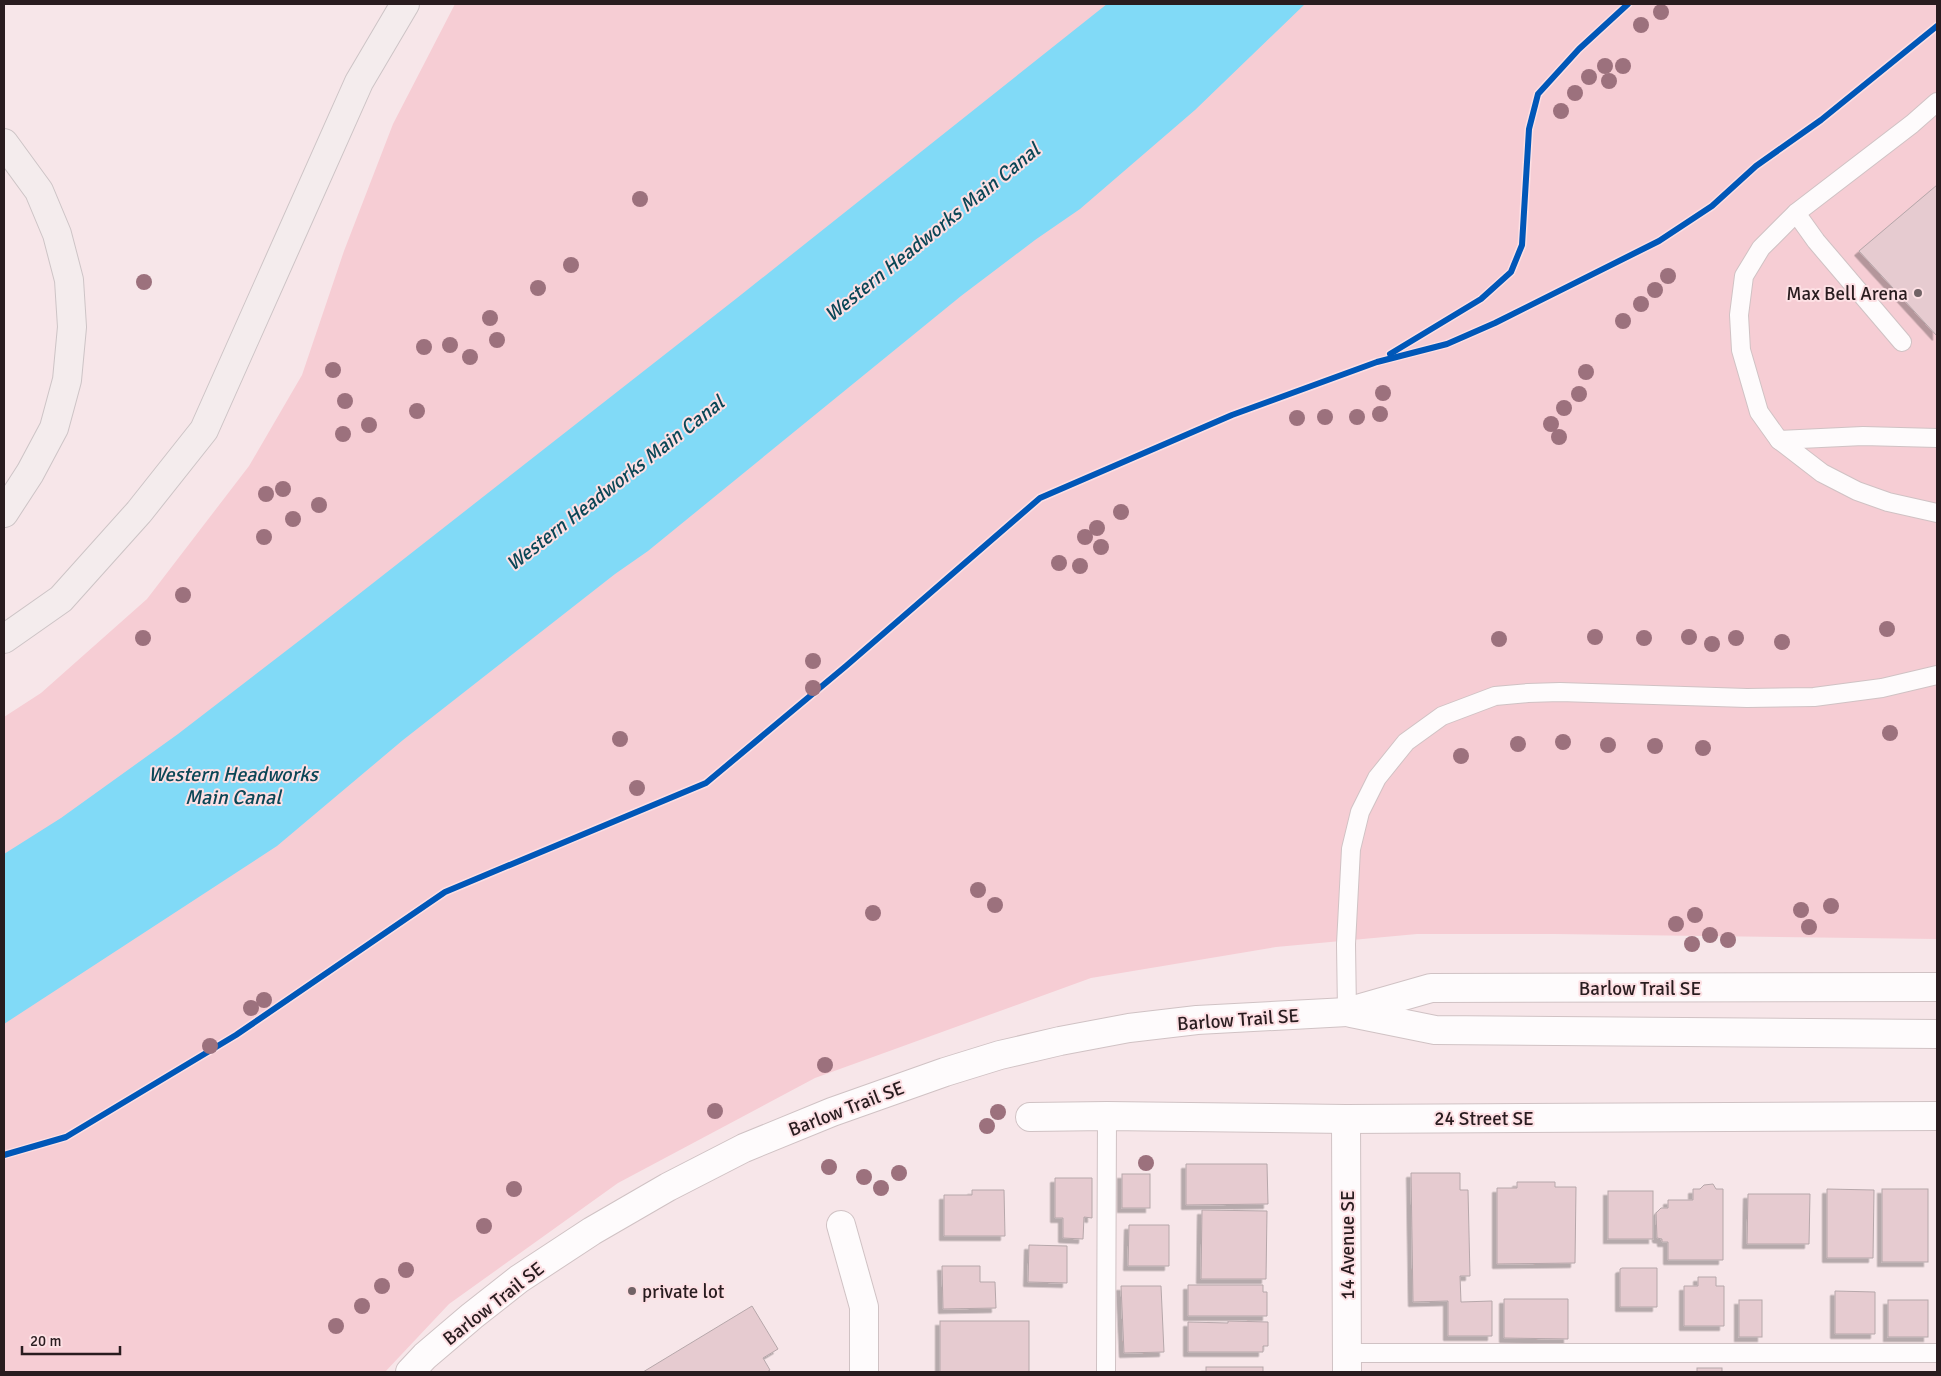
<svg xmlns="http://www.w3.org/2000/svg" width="1941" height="1376" viewBox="0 0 1941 1376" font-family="Signika,sans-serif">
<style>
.green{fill:#f6cdd4}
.water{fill:#81daf7}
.building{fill:#e6cbd0;stroke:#b6a7aa;filter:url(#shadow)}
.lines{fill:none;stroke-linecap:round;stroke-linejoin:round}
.lane-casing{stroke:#d0c2c4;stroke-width:20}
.street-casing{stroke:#d0c2c4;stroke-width:30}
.secondary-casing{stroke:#d0c2c4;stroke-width:30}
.highway-casing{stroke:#cdc4c6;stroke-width:30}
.lane{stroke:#fefbfc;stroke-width:18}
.street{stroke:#fefbfc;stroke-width:28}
.secondary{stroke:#fefbfc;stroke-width:28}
.highway{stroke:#f4eced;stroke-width:28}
.cycleway-casing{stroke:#fde0e4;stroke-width:9}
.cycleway{stroke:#0057b8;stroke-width:6}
.tree{fill:#9c717d}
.poi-dot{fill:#716366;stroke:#fde0e4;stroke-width:2}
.labels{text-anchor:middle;stroke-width:4;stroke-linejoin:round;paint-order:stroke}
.poi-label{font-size:19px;fill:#291c1f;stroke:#fde0e4;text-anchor:end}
.street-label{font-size:19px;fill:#291c1f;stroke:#fde0e4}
.water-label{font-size:20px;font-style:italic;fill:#0a4656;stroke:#fde0e4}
</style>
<defs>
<filter id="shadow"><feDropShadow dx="-4.5" dy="4.5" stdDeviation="0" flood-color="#0004"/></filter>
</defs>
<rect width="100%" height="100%" fill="#f7e6e9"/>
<!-- green -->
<path class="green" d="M455,4H1937V939L1555,934H1417L1276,947L1091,978L815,1078L618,1183L449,1304L385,1372H4V717L41,693L147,599L249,466L302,375L344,251L393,124Z"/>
<!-- water -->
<path class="water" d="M1107,4H1305L1195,110L1080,209L1035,240L961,296L648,551L615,574L403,740L277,846L4,1024V854L61,818L178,734L308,634L737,298Z"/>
<!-- building -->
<g class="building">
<path d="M1937,185V336L1859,251Z"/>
<path d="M1186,1164H1267L1268,1204L1186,1205Z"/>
<path d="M1411,1173H1460V1190H1468L1470,1276H1460L1461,1302L1492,1301V1336H1448V1301L1413,1302Z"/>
<rect x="1122" y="1174" width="28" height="34"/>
<path d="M1055,1178H1092V1218L1084,1217L1083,1239L1063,1238V1218H1055Z"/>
<path d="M1517,1182H1555V1187H1576L1575,1263L1497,1264V1188H1517Z"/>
<path d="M1713,1184L1716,1189H1723V1260H1668V1242H1662V1239L1657,1238L1656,1213L1661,1208H1668V1200H1693V1189H1700L1704,1185Z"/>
<path d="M1827,1189L1874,1190L1873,1258H1827Z"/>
<rect x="1882" y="1189" width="46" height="73"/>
<path d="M972,1190H1004L1005,1236H944V1195H972Z"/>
<rect x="1608" y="1191" width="45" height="48"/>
<path d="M1748,1194H1810L1809,1244H1747Z"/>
<path d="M1202,1210L1267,1211L1266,1279H1201Z"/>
<path d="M1129,1225H1169V1266H1128Z"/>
<path d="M1029,1245L1067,1246V1283L1028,1282Z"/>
<path d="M942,1266H980V1282H995L996,1308L943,1309Z"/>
<path d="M1622,1268H1657V1307H1620V1269Z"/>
<path d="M1698,1277H1716V1286H1724V1326H1684V1286H1698Z"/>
<path d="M1188,1285H1263V1292H1267V1316H1188Z"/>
<path d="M1121,1286H1161L1164,1352L1124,1353Z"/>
<path d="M1835,1291L1875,1292V1334H1835Z"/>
<path d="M1504,1299H1568V1339L1504,1338Z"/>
<rect x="1739" y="1300" width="23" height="37"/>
<rect x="1888" y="1300" width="40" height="37"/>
<path d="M752,1306L778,1349L763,1358L770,1370L767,1372H643Z"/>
<rect x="940" y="1321" width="89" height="51"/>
<path d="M1228,1321L1268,1322V1346H1263V1352H1188V1322L1228,1323Z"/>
<rect x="1206" y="1367" width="57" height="5"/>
<rect x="1697" y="1368" width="25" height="4"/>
</g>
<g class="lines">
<!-- lane casing -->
<g class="lane-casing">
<g id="lane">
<path d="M1937,102L1912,124L1796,213L1761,248L1744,276L1739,315L1741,350L1759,412L1779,440L1822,473L1857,491L1888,502L1937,513"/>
<path d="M1796,213L1816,241L1902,342"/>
<path d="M1779,440L1863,436L1937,438"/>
<path d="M1347,1012L1346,944L1351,849L1360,812L1377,778L1406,742L1442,716L1495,696L1528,693L1560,692L1747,698L1814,697L1882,688L1937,675"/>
<path d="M1347,1353H1937"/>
<path d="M1106,1372L1107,1116"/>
</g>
</g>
<!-- street casing -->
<g class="street-casing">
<g id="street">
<path d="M1030,1117L1107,1116L1346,1119L1937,1116"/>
<path d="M1346,1119L1347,1372"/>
<path d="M841,1225L864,1307V1372"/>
</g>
</g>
<!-- secondary casing -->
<g class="secondary-casing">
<g id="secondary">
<path d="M1351,1013L1435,1030L1937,1034"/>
<path d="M410,1372L425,1356L472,1316L519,1279L592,1231L668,1187L744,1148L832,1112L945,1072L1000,1055L1060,1041L1129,1028L1197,1020L1347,1012L1431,988L1937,987"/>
</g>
</g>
<!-- highway casing -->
<g class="highway-casing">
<g id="highway">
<path d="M4,143L39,191L57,234L69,280L72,327L67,380L54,428L30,473L4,513"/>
<path d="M4,639L61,599L139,512L204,430L359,82L405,4"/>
</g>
</g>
<!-- lane -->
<use href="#lane" class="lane"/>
<!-- street -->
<use href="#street" class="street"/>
<!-- secondary -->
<use href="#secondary" class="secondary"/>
<!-- highway -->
<use href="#highway" class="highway"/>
<!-- cycleway casing -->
<g class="cycleway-casing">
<g id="cycleway">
<path d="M1390,354L1481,299L1511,272L1522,245L1529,129L1538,94L1579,49L1628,4"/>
<path d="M4,1155L66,1137L236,1035L445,892L706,783L846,666L1040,498L1232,415L1377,362L1447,344L1495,323L1659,241L1712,206L1756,166L1821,120L1937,26"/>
</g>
</g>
<!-- cycleway -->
<use href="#cycleway" class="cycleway"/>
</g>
<!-- trees -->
<g class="tree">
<circle cx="1661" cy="12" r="8"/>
<circle cx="1641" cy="25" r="8"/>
<circle cx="1605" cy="66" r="8"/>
<circle cx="1623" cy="66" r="8"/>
<circle cx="1589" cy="77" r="8"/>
<circle cx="1609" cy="81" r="8"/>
<circle cx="1575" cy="93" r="8"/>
<circle cx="1561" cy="111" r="8"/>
<circle cx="640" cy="199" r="8"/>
<circle cx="571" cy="265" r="8"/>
<circle cx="1668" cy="276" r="8"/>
<circle cx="144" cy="282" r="8"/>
<circle cx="538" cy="288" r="8"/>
<circle cx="1655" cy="290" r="8"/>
<circle cx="1641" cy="304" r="8"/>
<circle cx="490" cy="318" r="8"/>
<circle cx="1623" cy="321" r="8"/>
<circle cx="497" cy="340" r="8"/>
<circle cx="450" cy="345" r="8"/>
<circle cx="424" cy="347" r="8"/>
<circle cx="470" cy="357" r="8"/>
<circle cx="333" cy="370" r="8"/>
<circle cx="1586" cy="372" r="8"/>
<circle cx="1383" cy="393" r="8"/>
<circle cx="1579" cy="394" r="8"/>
<circle cx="345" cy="401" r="8"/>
<circle cx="1564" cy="408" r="8"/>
<circle cx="417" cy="411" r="8"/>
<circle cx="1380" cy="414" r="8"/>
<circle cx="1325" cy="417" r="8"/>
<circle cx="1357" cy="417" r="8"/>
<circle cx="1297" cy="418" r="8"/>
<circle cx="1551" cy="424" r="8"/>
<circle cx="369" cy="425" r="8"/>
<circle cx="343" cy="434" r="8"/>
<circle cx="1559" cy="437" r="8"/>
<circle cx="283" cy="489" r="8"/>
<circle cx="266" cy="494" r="8"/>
<circle cx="319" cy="505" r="8"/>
<circle cx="1121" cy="512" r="8"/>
<circle cx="293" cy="519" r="8"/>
<circle cx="1097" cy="528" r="8"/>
<circle cx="264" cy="537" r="8"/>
<circle cx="1085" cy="537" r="8"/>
<circle cx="1101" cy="547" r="8"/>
<circle cx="1059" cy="563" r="8"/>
<circle cx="1080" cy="566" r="8"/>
<circle cx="183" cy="595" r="8"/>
<circle cx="1887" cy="629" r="8"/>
<circle cx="1595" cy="637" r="8"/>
<circle cx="1689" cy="637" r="8"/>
<circle cx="143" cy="638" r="8"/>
<circle cx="1644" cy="638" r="8"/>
<circle cx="1736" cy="638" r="8"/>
<circle cx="1499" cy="639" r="8"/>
<circle cx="1782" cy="642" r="8"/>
<circle cx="1712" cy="644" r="8"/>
<circle cx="813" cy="661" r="8"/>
<circle cx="813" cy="688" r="8"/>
<circle cx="1890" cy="733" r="8"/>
<circle cx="620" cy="739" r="8"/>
<circle cx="1563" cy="742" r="8"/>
<circle cx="1518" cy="744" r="8"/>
<circle cx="1608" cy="745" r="8"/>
<circle cx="1655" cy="746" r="8"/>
<circle cx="1703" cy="748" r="8"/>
<circle cx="1461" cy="756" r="8"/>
<circle cx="637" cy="788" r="8"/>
<circle cx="978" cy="890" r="8"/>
<circle cx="995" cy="905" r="8"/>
<circle cx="1831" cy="906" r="8"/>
<circle cx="1801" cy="910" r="8"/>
<circle cx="873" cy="913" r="8"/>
<circle cx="1695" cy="915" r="8"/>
<circle cx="1676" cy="924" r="8"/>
<circle cx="1809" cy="927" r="8"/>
<circle cx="1710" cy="935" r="8"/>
<circle cx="1728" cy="940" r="8"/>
<circle cx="1692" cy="944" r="8"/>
<circle cx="264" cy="1000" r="8"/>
<circle cx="251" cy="1008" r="8"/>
<circle cx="210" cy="1046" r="8"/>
<circle cx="825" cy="1065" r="8"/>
<circle cx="715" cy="1111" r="8"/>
<circle cx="998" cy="1112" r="8"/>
<circle cx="987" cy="1126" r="8"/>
<circle cx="1146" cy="1163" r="8"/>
<circle cx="829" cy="1167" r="8"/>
<circle cx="899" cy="1173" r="8"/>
<circle cx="864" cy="1177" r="8"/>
<circle cx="881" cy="1188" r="8"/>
<circle cx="514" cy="1189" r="8"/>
<circle cx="484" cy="1226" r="8"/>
<circle cx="406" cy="1270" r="8"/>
<circle cx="382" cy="1286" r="8"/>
<circle cx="362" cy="1306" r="8"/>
<circle cx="336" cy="1326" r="8"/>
</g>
<!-- markers -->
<g class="poi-dot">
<circle cx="1918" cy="293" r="5"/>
<circle cx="632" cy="1291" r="5"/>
</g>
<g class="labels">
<!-- poi labels -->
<g class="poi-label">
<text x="1908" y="300">Max Bell Arena</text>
<text x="642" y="1298" text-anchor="start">private lot</text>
</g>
<!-- street labels -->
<g class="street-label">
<text x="1640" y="995">Barlow Trail SE</text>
<text transform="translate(1238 1019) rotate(-4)" y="7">Barlow Trail SE</text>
<text transform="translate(846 1108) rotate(-21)" y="7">Barlow Trail SE</text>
<text x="1484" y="1125">24 Street SE</text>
<text transform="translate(1347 1245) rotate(-90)" y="7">14 Avenue SE</text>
<text transform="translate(493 1303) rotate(-38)" y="7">Barlow Trail SE</text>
</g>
<!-- water labels -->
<g class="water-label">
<text transform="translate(932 232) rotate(-39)" y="7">Western Headworks Main Canal</text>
<text transform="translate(615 483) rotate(-38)" y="7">Western Headworks Main Canal</text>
<text x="233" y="781">Western Headworks<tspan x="233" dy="23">Main Canal</tspan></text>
</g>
</g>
<!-- border -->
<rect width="1941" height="1376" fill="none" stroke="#291c1f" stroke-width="10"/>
<!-- scale -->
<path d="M22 1346v8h98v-8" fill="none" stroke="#291c1f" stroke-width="2.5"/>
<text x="30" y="1346" font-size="15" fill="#291c1f" stroke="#fde0e4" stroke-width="4" paint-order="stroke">20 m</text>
</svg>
